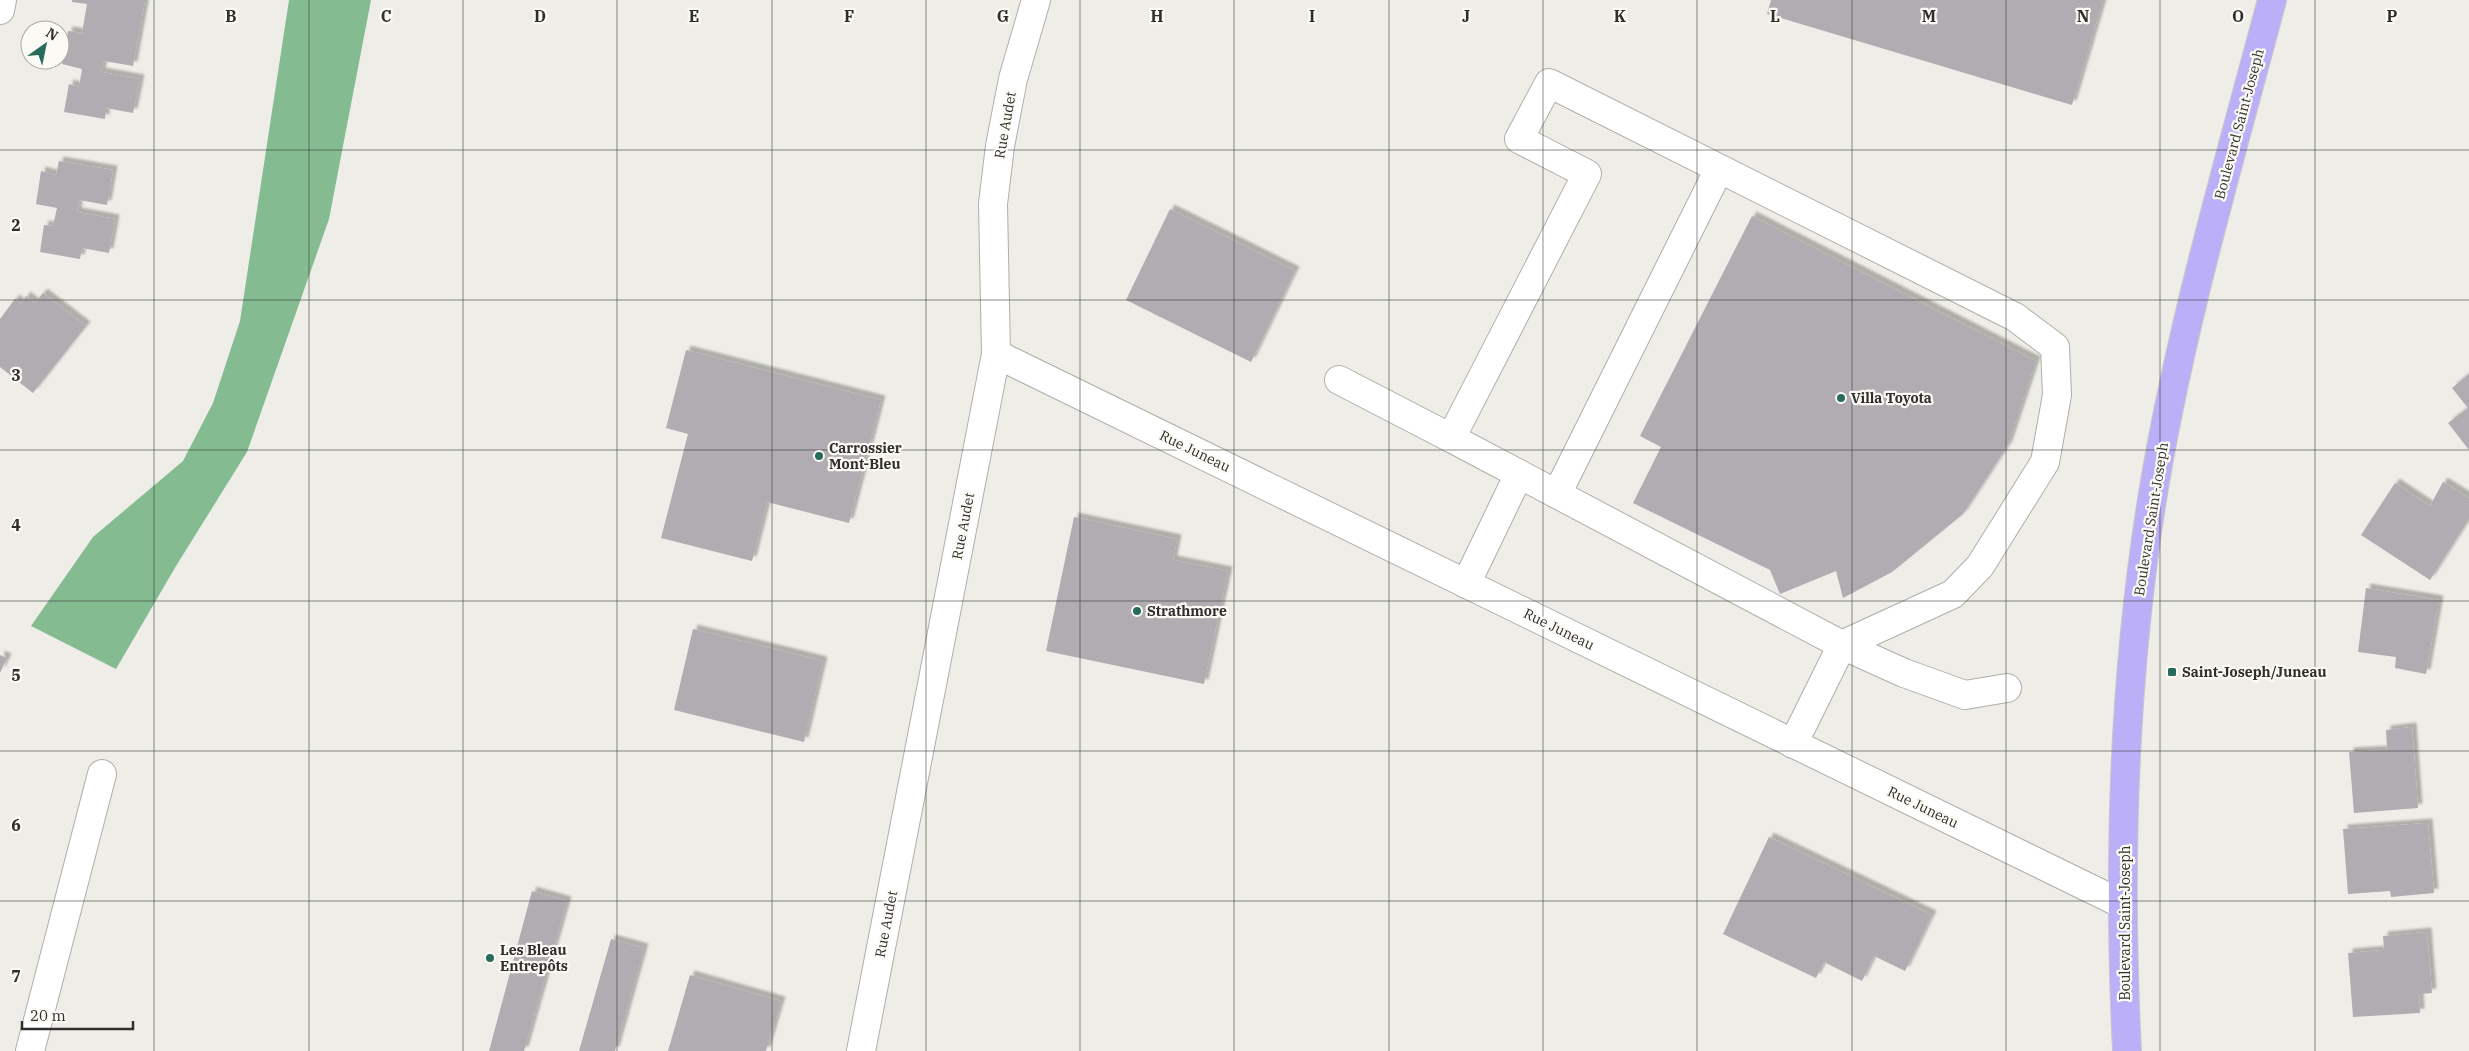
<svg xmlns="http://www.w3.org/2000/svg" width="2469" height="1051" viewBox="0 0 2469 1051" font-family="'IBM Plex Serif',serif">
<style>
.forest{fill:#85bb91}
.building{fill:#b0acb1;filter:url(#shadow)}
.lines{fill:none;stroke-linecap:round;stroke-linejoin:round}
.minor-casing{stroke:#b0aea9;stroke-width:30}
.major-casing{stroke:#c9c9c8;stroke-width:30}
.minor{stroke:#fff;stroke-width:28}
.major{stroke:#bbaff7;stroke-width:28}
.grid{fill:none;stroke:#302f2d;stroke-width:1;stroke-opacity:0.55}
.poi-dot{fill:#276b5d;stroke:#fcfaf4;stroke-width:2}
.labels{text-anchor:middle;stroke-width:4.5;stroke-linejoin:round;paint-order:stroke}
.street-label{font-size:14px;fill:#302f2d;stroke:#fcfaf4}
.poi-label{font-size:14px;font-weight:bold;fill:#302f2d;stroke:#fcfaf4;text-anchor:start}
.grid-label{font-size:16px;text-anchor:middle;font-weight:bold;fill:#302f2d;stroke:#fcfaf4;stroke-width:4.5;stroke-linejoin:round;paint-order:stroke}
</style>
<defs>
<filter id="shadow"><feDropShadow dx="4.5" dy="-4.5" stdDeviation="1" flood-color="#0004"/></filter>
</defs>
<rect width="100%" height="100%" fill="#eeede7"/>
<!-- forest -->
<path class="forest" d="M289,0H371L329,219L247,452L176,566L116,669L31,626L93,537L183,461L213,403L240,321Z"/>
<!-- building -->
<g class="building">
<path d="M72,0H145L133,66L104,61L101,72L140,79L133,113L106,108L105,119L64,112L69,84L79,87L82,69L62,64L68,31L82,33L87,4L72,2Z"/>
<path d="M1771,0H2103L2072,105L1767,14Z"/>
<path d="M59,161L113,170L107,205L79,200L77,212L115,219L109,253L82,248L80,259L40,252L44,225L53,226L57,208L36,204L41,171L56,175Z"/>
<path d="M1170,209L1295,271L1251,362L1126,300Z"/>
<path d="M1752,216L2036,361L2008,445L1963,514L1892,572L1843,598L1836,571L1780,594L1770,570L1633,503L1661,447L1640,436Z"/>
<path d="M43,293L86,326L33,393L0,367V319L15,299L21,304L26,296L35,303Z"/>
<path d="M686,350L881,400L849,523L767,502L752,561L661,538L688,434L666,428Z"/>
<path d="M2469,374V450L2448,423L2468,408L2452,388Z"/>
<path d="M2443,482L2469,498V519L2430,580L2361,535L2395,483L2430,506Z"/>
<path d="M1074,517L1177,539L1173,560L1228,571L1204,684L1046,651Z"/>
<path d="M2366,588L2439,600L2426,674L2395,668L2396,657L2358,652Z"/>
<path d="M693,629L823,661L804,742L674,710Z"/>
<path d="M0,655L7,658L0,673Z"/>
<path d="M2412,727L2418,808L2354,813L2349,752L2387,750L2386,730Z"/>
<path d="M2428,823L2434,893L2391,897L2390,891L2348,894L2343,829Z"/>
<path d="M1769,837L1932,915L1905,971L1874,956L1862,981L1824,962L1816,978L1723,934Z"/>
<path d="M532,891L567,901L524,1051H489Z"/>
<path d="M2427,932L2432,993L2419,994L2420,1013L2353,1017L2348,953L2384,950L2383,936Z"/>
<path d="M611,939L644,948L615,1051H579Z"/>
<path d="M690,975L781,1001L766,1051H668Z"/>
</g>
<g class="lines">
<!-- minor casing -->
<g class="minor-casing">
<g id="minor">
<path d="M0,10L2,0"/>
<path d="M996,354L2122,904"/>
<path d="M1339,380L1451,438L1587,174L1519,139L1549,83L2015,317L2055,347L2057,395L2045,462L1980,566L1953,594L1842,645L1793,744"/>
<path d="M1451,438L1842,645L1904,673L1965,695L2007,688"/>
<path d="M1557,494L1719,169"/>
<path d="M1466,584L1519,474"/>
<path d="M30,1051L102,774"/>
<path d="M861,1051L996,354L993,204L1000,146L1013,79L1036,0"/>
</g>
</g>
<!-- major casing -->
<g class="major-casing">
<path id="major" d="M2127,1051C2118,871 2123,684 2151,506C2178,335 2228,166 2272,0"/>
</g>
<!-- minor -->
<use href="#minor" class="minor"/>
<!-- major -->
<use href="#major" class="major"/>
</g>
<!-- grid -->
<path class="grid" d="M154,0V1051M309,0V1051M463,0V1051M617,0V1051M772,0V1051M926,0V1051M1080,0V1051M1234,0V1051M1389,0V1051M1543,0V1051M1697,0V1051M1852,0V1051M2006,0V1051M2160,0V1051M2315,0V1051M0,150H2469M0,300H2469M0,450H2469M0,601H2469M0,751H2469M0,901H2469"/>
<!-- markers -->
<g class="poi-dot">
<circle cx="1841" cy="398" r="5"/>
<circle cx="819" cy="456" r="5"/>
<circle cx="1137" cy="611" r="5"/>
<rect x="2167" y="667" width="10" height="10" rx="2.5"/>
<circle cx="490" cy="958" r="5"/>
</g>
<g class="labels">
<!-- street labels -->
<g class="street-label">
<text transform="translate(2239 124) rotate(-75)" y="5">Boulevard Saint-Joseph</text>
<text transform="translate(1005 125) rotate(-80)" y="5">Rue Audet</text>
<text transform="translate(1195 451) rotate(26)" y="5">Rue Juneau</text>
<text transform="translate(2151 519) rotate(-81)" y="5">Boulevard Saint-Joseph</text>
<text transform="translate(963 526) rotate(-79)" y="5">Rue Audet</text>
<text transform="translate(1559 629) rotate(26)" y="5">Rue Juneau</text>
<text transform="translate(1923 807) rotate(26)" y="5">Rue Juneau</text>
<text transform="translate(2125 923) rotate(-90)" y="5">Boulevard Saint-Joseph</text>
<text transform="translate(886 924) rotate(-79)" y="5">Rue Audet</text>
</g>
<!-- poi labels -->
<g class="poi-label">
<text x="1851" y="403">Villa Toyota</text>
<text x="829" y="453">Carrossier<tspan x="829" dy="16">Mont-Bleu</tspan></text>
<text x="1147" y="616">Strathmore</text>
<text x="2182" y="677">Saint-Joseph/Juneau</text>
<text x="500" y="955">Les Bleau<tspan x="500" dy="16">Entrepôts</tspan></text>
</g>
</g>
<g class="grid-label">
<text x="231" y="22">B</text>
<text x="386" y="22">C</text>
<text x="540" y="22">D</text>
<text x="694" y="22">E</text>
<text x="849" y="22">F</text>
<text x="1003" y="22">G</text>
<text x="1157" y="22">H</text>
<text x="1312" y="22">I</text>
<text x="1466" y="22">J</text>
<text x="1620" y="22">K</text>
<text x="1775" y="22">L</text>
<text x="1929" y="22">M</text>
<text x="2083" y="22">N</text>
<text x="2238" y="22">O</text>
<text x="2392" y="22">P</text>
<text x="16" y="231">2</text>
<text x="16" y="381">3</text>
<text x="16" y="531">4</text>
<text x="16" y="681">5</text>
<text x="16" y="831">6</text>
<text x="16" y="982">7</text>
</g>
<!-- north arrow -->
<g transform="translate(45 45) rotate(33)"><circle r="24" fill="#fcfaf4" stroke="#aaa9a4"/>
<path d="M0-4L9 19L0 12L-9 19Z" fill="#276b5d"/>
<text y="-8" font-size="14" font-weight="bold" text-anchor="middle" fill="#302f2d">N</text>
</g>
<!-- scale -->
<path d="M22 1021v8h111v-8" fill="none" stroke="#302f2d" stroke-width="2.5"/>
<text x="30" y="1021" font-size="15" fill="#302f2d" stroke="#fcfaf4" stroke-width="4" paint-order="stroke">20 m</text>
</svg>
